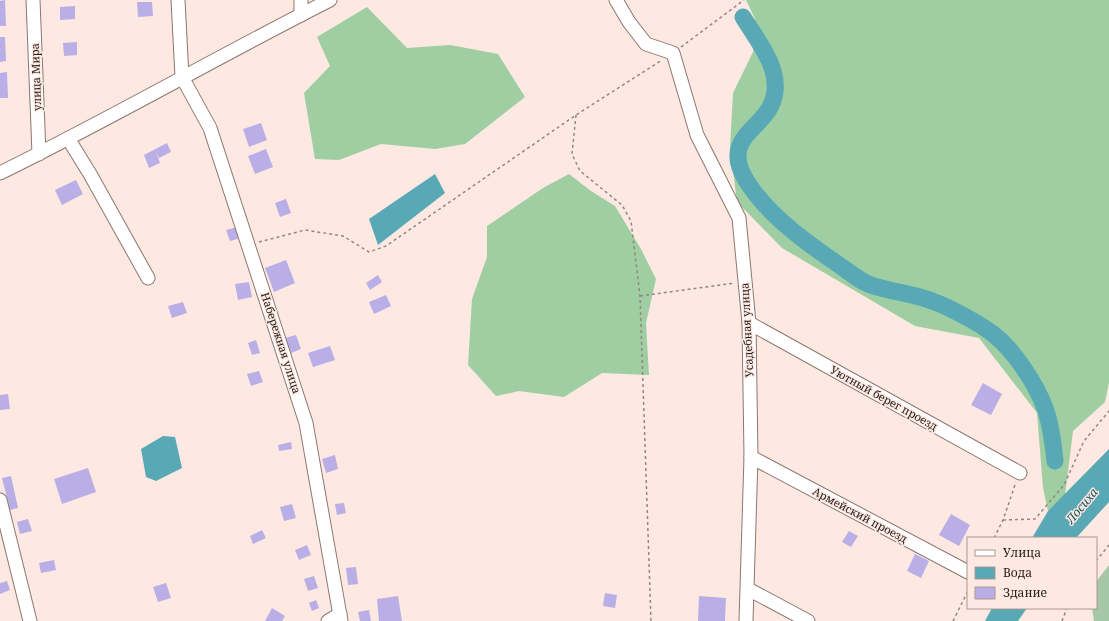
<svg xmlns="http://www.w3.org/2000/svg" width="1109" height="621" viewBox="0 0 1109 621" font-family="'Noto Serif',serif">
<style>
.green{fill:#a6c6a8}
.forest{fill:#9ecea2}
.water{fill:#59a8b5}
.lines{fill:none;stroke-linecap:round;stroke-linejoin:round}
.river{stroke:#59a8b5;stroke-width:17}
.building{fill:#baaee7}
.minor-casing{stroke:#8c776f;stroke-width:15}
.path{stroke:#948681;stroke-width:1.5;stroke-dasharray:3 3;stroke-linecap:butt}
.minor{stroke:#fff;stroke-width:13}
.labels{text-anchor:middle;stroke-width:3;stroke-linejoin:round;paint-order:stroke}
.street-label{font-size:11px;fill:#29201d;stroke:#fde9e2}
.water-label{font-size:12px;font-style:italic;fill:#07505a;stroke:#fde9e2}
</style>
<rect width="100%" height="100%" fill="#fde9e2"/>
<!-- green -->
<path class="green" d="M1109,565V621H1094L1092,608H1096V582Z"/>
<!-- forest -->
<g class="forest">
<path d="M746,0H1109V382L1105,402L1073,431L1065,495L1048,511L1043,488L1037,413L979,338L915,326L782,248L737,202L730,147L733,93L753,52L755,19Z"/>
<path d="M367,7L407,48L450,45L498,54L525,97L465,144L435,149L381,144L339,160L315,159L304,93L330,66L317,37Z"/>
<path d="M569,174L591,191L615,206L641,249L656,279L646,323L649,375L602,373L564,397L519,391L496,396L468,365L472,299L487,257V226L543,188Z"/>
</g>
<!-- water -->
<g class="water">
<path d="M435,174L445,193L378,245L369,219Z"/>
<path d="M163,436L175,437L182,468L156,481L146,477L141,449Z"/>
<path d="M1109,449V502L1076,538H1032L1048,511Z"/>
<path d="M992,608H1027L1018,621H985Z"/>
</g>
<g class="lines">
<!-- river -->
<path class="river" d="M743,17C756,39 778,64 775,91C772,131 711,134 752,189C773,219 811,246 842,267C850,273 859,280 868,284C889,292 912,293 932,301C949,307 979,323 993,334C1014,350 1036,384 1045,408C1051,425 1053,443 1055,461"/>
</g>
<!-- building -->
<g class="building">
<path d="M5,0L6,26H0V1Z"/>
<path d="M137,2H152L153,16L138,17Z"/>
<path d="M75,6V19L60,20V7Z"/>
<path d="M0,37H5L6,61L0,62Z"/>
<path d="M77,42V55L64,56L63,43Z"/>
<path d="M7,72L8,98H0V73Z"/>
<path d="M261,123L267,140L249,147L243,129Z"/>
<path d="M167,143L171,152L159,158L156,152L160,163L149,168L144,155Z"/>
<path d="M266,149L273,167L255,174L248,156Z"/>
<path d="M76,180L83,194L62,205L55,190Z"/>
<path d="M286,199L291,213L280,217L275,203Z"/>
<path d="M237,227L241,238L230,241L226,230Z"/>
<path d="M286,260L295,283L274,292L265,268Z"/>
<path d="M378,275L382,282L370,290L366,283Z"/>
<path d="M249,282L252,297L238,300L235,284Z"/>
<path d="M386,295L391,306L374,314L369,302Z"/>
<path d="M183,302L187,313L172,318L168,306Z"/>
<path d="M296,335L301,349L291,353L285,338Z"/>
<path d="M256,340L260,353L252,355L248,343Z"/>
<path d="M330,346L335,360L313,367L308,353Z"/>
<path d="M259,371L263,382L251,386L247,374Z"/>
<path d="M983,383L1002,394L991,415L971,405Z"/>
<path d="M8,394L10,409L0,410V395Z"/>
<path d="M291,442L292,449L279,451L278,445Z"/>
<path d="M335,455L338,469L326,473L322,459Z"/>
<path d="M88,468L96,492L62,504L54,479Z"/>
<path d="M11,476L18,508L10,510L2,478Z"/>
<path d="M344,503L346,513L337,515L335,504Z"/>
<path d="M292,504L296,518L284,521L280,507Z"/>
<path d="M951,514L970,525L959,546L939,535Z"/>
<path d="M28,519L32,531L20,534L17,522Z"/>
<path d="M262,530L266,538L253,544L250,536Z"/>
<path d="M849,531L858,536L851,547L842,542Z"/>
<path d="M307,545L311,555L299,560L295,550Z"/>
<path d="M915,554L929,561L921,578L907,571Z"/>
<path d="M54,560L56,570L41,573L39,563Z"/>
<path d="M356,567L358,584L348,585L346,568Z"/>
<path d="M314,576L318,588L308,591L304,579Z"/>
<path d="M7,581L10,590L0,594V583Z"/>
<path d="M166,583L171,598L158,602L153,587Z"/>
<path d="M605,593L617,595L615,608L603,606Z"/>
<path d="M398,596L402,621H379L377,599Z"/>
<path d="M699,596L726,598L725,621H698Z"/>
<path d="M316,600L319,608L312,611L309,603Z"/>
<path d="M272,608L285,616L282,621H265Z"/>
<path d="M369,610L371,621H360L358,612Z"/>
</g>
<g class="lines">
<!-- minor casing -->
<g class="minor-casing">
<g id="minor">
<path d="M33,0L39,154"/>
<path d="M178,0L182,77L210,128L306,423L341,621"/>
<path d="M616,0L629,22L646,44L673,53L697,135L739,218L749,323L751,457L746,621"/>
<path d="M301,15V0"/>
<path d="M69,140L90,174L148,278"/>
<path d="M0,173C112,118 219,56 330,0"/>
<path d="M749,323L1020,473"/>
<path d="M751,457L968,572"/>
<path d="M0,500L30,621"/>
<path d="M748,589L808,621"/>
<path d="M328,621L340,614"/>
</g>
</g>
<!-- path -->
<g class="path">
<path d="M681,47L744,0"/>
<path d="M576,115L572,154L580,171L622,205L631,221L640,296L651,621"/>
<path d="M259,242L305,230L343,236L369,252L386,246L576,115L662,60"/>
<path d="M640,296L735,283"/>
<path d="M1003,520L1035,519L1064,485L1084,441L1109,411"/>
<path d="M994,538L1003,520L1016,482"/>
<path d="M1096,561L1109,545"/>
<path d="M953,621L968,591"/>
<path d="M1062,621L1067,608"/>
</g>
<!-- minor -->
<use href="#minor" class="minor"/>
</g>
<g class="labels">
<!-- street labels -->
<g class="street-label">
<text transform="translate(36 77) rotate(-92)" y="4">улица Мира</text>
<text transform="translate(747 330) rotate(-93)" y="4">Усадебная улица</text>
<text transform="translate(281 343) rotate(72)" y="4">Набережная улица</text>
<text transform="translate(884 398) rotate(29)" y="4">Уютный берег проезд</text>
<text transform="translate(860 515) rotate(28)" y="4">Армейский проезд</text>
</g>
<!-- water labels -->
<g class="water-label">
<text transform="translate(1082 506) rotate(-50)" y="4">Лосиха</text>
</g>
</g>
<!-- legend -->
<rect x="967" y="537" width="130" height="72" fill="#fde9e2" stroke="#a89993"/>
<rect x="975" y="550" width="20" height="6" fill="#ffffff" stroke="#a89993"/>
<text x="1003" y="557" font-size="12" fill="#29201d">Улица</text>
<rect x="975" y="567" width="20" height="12" fill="#59a8b5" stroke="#a89993"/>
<text x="1003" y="577" font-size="12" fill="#29201d">Вода</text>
<rect x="975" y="587" width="20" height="12" fill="#baaee7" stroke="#a89993"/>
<text x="1003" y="597" font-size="12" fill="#29201d">Здание</text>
</svg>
